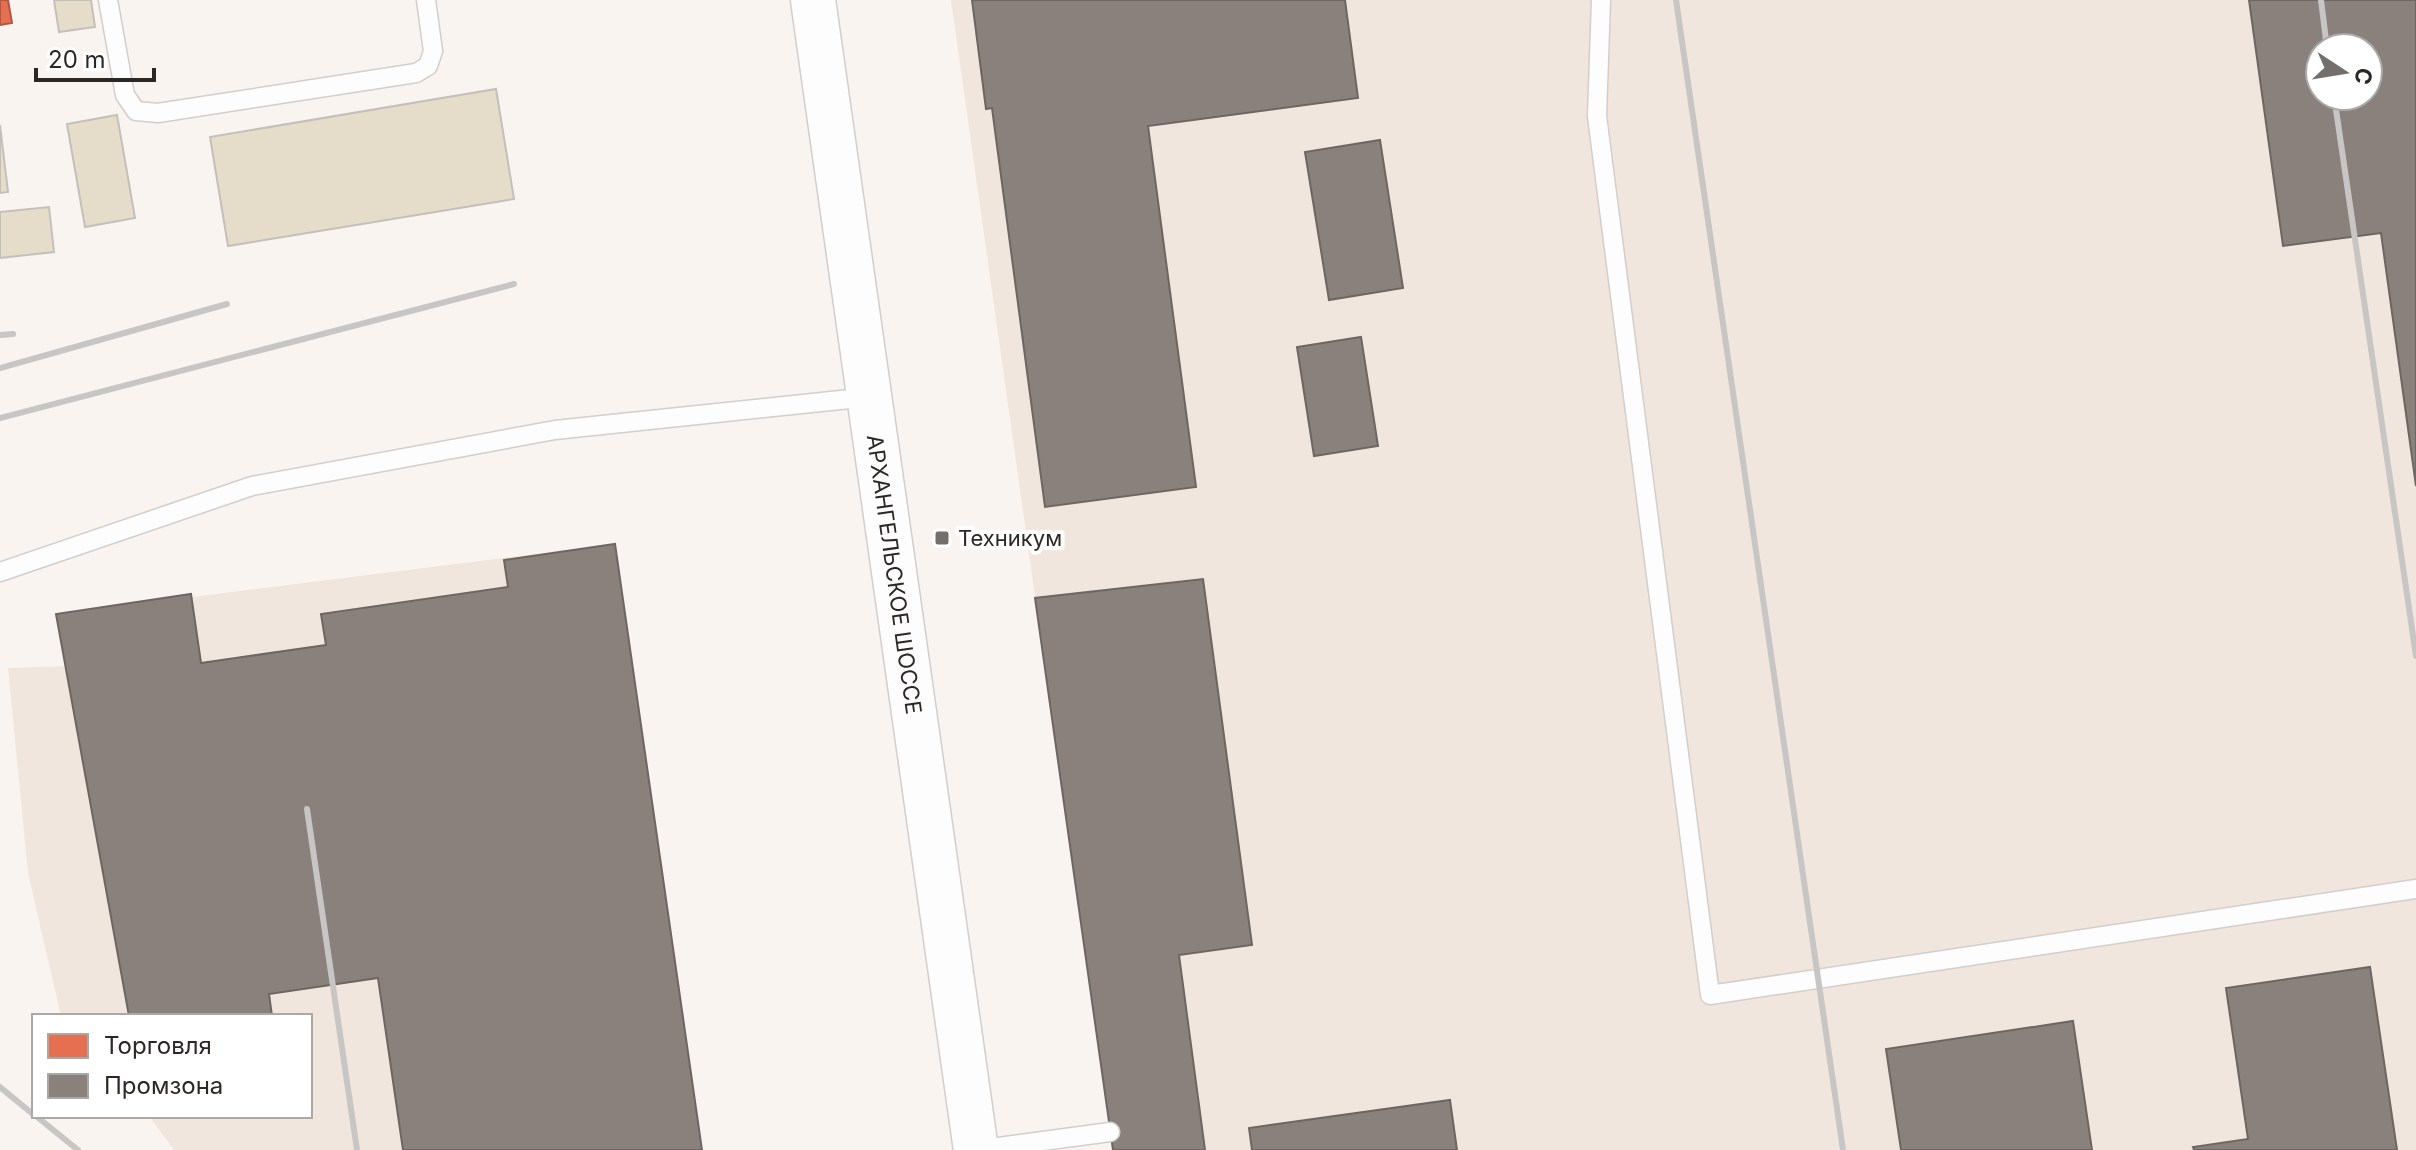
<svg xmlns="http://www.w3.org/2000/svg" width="2416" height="1150" viewBox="0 0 2416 1150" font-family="Inter,sans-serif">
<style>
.built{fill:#f1e6dd;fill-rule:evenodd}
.shops{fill:#e76f51;stroke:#af5944;stroke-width:2}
.industry{fill:#8a817c;stroke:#6e6662;stroke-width:2;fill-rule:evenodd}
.building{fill:#e5ddc9;stroke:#c3c0bc;stroke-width:2}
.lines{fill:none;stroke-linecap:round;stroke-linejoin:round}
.service-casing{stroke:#d2cecb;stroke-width:21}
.primary-casing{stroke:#d2cecb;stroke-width:47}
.service{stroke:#fefdfd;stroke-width:18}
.primary{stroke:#fefdfd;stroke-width:44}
.rail{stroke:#c8c6c5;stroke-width:6}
.poi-dot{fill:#736f6b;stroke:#fff;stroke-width:3}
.labels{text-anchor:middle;stroke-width:8;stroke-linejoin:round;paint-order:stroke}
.poi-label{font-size:22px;fill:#2b2724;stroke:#fff;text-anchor:start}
.street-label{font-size:22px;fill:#2b2724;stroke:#fff}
</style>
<rect width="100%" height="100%" fill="#f9f4f0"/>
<!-- built -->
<g class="built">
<path d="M951,0H2416V1150H1113ZM2320,48H2368V96H2320Z"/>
<path d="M615,544L702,1150H174L149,1116H310V1016H61L28,873L8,668L65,666L56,614Z"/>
</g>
<!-- shops -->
<path class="shops" d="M0,0H8L12,23L0,25Z"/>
<!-- industry -->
<g class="industry">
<path d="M972,0H1345L1358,98L1148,126L1196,487L1045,507L992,108L986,109Z"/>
<path d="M2249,0H2416V486L2381,233L2283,246ZM2320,48H2368V96H2320Z"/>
<path d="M1380,140L1403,288L1329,300L1305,152Z"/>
<path d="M1361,337L1378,446L1314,456L1297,347Z"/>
<path d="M615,544L702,1150H403L378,978L269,994L272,1016H129L56,614L191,594L201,663L326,645L321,614L508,587L504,560Z"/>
<path d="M1203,579L1252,945L1179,955L1205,1150H1113L1035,598Z"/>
<path d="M2370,967L2397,1150H2194L2193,1147L2248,1139L2226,988Z"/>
<path d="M2073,1021L2092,1150H1901L1886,1049Z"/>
<path d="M1450,1100L1457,1150H1252L1249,1128Z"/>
</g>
<!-- building -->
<g class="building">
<path d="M54,0H91L95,27L59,32Z"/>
<path d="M496,89L514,199L228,246L210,137Z"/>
<path d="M117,115L135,218L85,227L67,124Z"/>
<path d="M0,125L8,192L0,193Z"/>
<path d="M49,207L54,252L0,258V212Z"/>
</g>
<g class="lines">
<!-- service casing -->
<g class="service-casing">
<g id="service">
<path d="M108,0L125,95L136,111L158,113L416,73L428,66L433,51L426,0"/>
<path d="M1601,0L1597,116L1710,995L2416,889"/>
<path d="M0,572L252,486L555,430L869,397"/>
<path d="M976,1150L1110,1132"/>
</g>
</g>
<!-- primary casing -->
<g class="primary-casing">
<g id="primary">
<path id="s1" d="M813,0L976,1150"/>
</g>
</g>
<!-- service -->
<use href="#service" class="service"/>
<!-- primary -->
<use href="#primary" class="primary"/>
<!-- rail -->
<g class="rail">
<path d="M1676,0L1843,1150"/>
<path d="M2321,0L2327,48"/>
<path d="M2334,96L2416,656"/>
<path d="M0,335L13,334"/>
<path d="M0,368L227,304"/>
<path d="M0,418L514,284"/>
<path d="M307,809L357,1150"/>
<path d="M0,1087L34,1115"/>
<path d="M36,1116L78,1150"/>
</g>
</g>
<!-- markers -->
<rect class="poi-dot" x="934" y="530" width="16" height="16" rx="4"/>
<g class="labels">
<!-- poi labels -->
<g class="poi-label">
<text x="958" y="546">Техникум</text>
</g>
<!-- street labels -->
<g class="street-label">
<text dy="8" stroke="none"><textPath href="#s1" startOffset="580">АРХАНГЕЛЬСКОЕ ШОССЕ</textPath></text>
</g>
</g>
<!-- legend -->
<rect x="32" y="1014" width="280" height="104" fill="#ffffff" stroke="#aaa9a7" stroke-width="2"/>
<rect x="48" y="1034" width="40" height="24" fill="#e76f51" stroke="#aaa9a7" stroke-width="2"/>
<text x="104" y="1054" font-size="24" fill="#2b2724">Торговля</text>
<rect x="48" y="1074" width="40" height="24" fill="#8a817c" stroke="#aaa9a7" stroke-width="2"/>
<text x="104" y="1094" font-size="24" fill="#2b2724">Промзона</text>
<!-- north arrow -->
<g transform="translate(2344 72) rotate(102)"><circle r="38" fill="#ffffff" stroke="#aaa9a7" stroke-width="2"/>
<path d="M0-6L14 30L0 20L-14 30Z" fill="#736f6b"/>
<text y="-12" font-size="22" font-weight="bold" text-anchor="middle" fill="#2b2724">С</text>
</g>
<!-- scale -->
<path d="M36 68v12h118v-12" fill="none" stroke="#2b2724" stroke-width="4"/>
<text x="48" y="68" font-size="24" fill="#2b2724" stroke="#ffffff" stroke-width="6" paint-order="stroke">20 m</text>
</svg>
